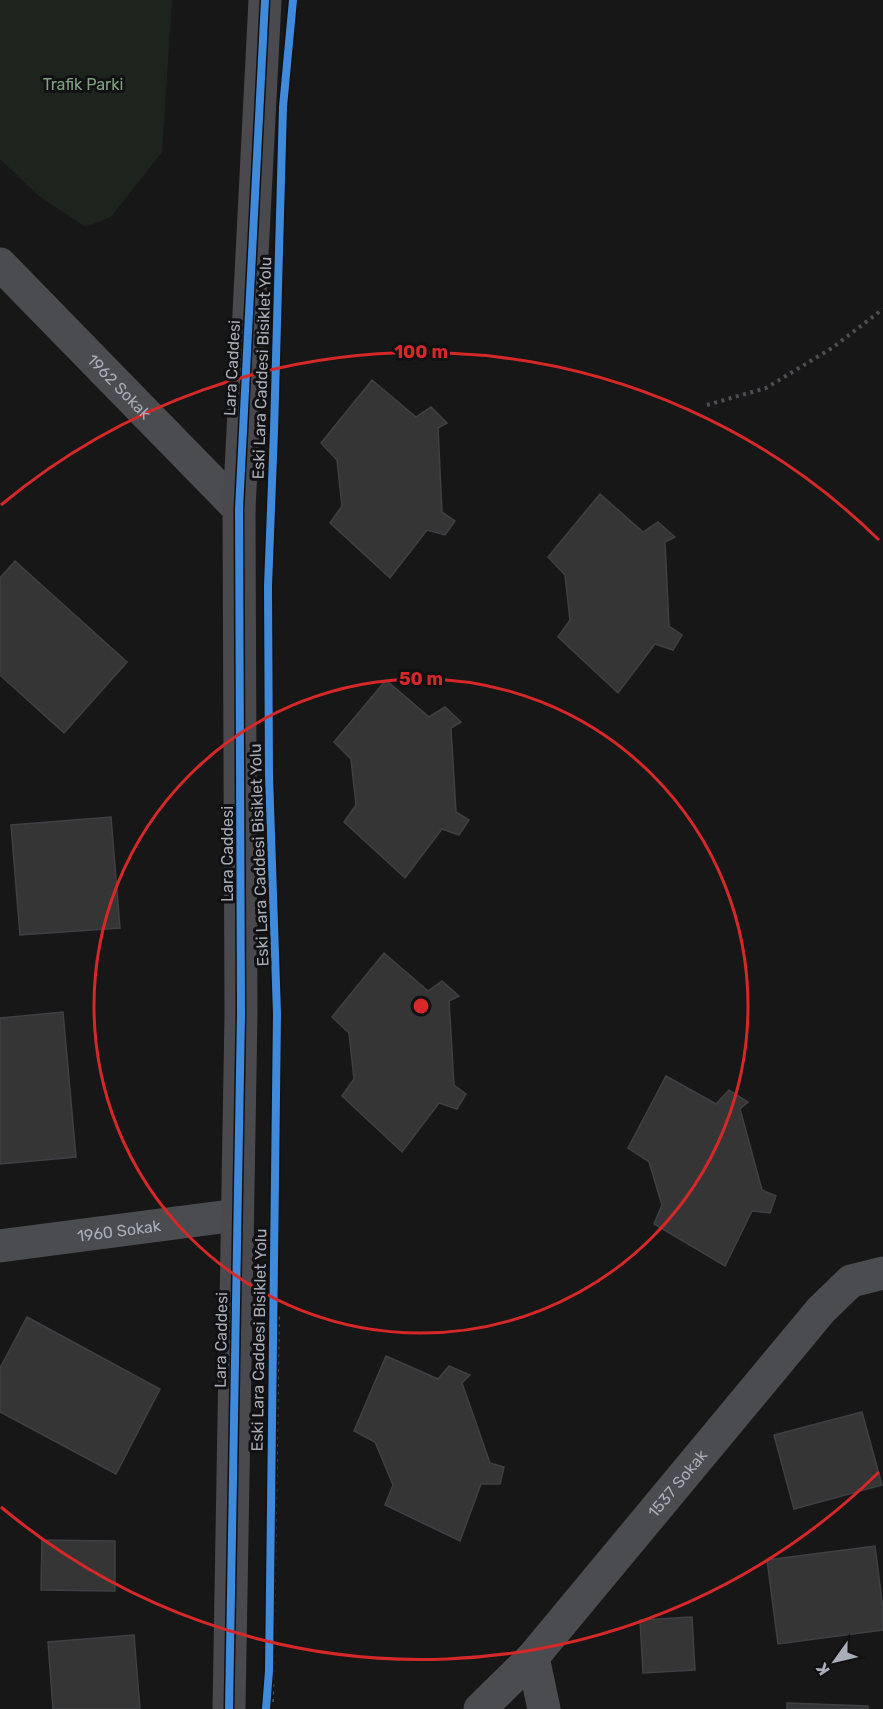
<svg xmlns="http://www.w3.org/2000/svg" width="883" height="1709" viewBox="0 0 883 1709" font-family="Rubik,sans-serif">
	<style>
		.green { fill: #1d241e }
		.building { fill: #353536; stroke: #3f4043; stroke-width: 1.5 }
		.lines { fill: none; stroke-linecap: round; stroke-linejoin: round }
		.path { stroke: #4d4e52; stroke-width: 4; stroke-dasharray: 3 4.5; stroke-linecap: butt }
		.street { stroke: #4b4c50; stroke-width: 33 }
		.secondary { stroke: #4a4a4e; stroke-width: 33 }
		.cycleway-casing { stroke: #111113; stroke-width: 11 }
		.cycleway { stroke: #408adc; stroke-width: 8 }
		.ring { fill: none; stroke: #d62828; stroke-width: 3 }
		.labels { text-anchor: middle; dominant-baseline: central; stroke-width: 6; stroke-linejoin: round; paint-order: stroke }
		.park-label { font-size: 16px; fill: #7fa381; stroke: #111113 }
		.street-label { font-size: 16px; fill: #a8adb8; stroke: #111113 }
		.centre { fill: #d62828; stroke: #111113; stroke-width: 3 }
		.ring-label { font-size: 18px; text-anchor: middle; font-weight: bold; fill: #d62828; stroke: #111113; stroke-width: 6; stroke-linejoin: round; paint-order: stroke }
	</style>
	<rect width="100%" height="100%" fill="#171717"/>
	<path class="green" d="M0 0H172L162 152 111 217 86 227 39 196 0 159Z"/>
	<path class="building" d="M372 380 416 417 431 407 447 423 438 428 442 512 455 521 445 535 427 530 390 578 330 523 342 506 337 460 321 443Z
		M600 494 643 532 658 522 675 537 665 542 669 626 682 635 673 650 655 644 618 693 558 637 570 620 565 575 548 557Z
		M15 561 127 662 64 733 0 675V578Z
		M386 680 429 717 445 707 461 722 451 728 456 812 469 820 459 835 442 829 405 878 344 822 356 805 351 759 334 742Z
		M111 817 120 928 20 935 11 825Z
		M384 953 428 991 442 981 459 996 449 1001 454 1085 466 1094 457 1109 439 1103 402 1152 342 1096 354 1079 349 1033 332 1017Z
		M63 1012 76 1157 0 1164V1018Z
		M666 1076 716 1104 729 1090 748 1102 740 1109 762 1190 776 1196 770 1213 752 1211 725 1266 654 1224 662 1205 649 1162 628 1148Z
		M27 1317 160 1389 116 1474 0 1412V1368Z
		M386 1356 438 1379 449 1366 470 1375 462 1383 490 1463 504 1467 500 1484H481L460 1541 385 1505 393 1485 375 1442 354 1431Z
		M862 1412 882 1485 794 1509 774 1435Z
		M42 1540 115 1541V1591L41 1590Z
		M875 1546 883 1609V1630L778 1644 767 1560Z
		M692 1617 695 1670 643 1673 640 1620Z
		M134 1635 140 1709H53L48 1642Z
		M787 1703 868 1706V1709H787Z"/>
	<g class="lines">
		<path class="path" d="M707 405 766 388 832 348 883 309
			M272 1702 278 1314"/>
		<g class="street">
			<path id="s1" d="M0 264 239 509"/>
			<path id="s2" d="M0 1246 237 1215"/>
			<path d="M533 1657 544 1709"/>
			<path id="s3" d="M480 1709 533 1657 821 1310 851 1281 883 1273"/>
		</g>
		<path class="secondary" d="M229 1709 241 1014 239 509 265 0"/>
		<defs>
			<path id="cycleway" d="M229 1709 241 1014 239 509 265 0
				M266 1709 269 1671 277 1014 269 775 268 586 274 431 283 107 293 0"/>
		</defs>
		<use href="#cycleway" class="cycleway-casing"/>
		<use href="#cycleway" class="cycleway"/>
	</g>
	<g class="ring">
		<circle cx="421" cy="1006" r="327"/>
		<path d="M879 1472A654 654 0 0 1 1 1507M1 505A654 654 0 0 1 879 540"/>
	</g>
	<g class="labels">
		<g class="park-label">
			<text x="83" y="84">Trafik Parki</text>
		</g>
		<g class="street-label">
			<text transform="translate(232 368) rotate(-87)">Lara Caddesi</text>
			<text transform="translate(262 368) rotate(-88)">Eski Lara Caddesi Bisiklet Yolu</text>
			<text stroke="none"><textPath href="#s1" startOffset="171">1962 Sokak</textPath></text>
			<text transform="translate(227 854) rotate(-90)">Lara Caddesi</text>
			<text transform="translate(259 855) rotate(-92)">Eski Lara Caddesi Bisiklet Yolu</text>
			<text stroke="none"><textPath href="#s2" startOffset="120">1960 Sokak</textPath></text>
			<text transform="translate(221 1340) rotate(-89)">Lara Caddesi</text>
			<text transform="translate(259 1340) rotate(-89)">Eski Lara Caddesi Bisiklet Yolu</text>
			<text stroke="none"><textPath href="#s3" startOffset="300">1537 Sokak</textPath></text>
		</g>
	</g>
	<circle cx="421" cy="1006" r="9" class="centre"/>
	<g class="ring-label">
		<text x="421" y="358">100 m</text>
		<text x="421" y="685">50 m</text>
	</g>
	<g transform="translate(835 1661) rotate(236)" stroke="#111113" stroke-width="4.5" paint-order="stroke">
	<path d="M0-4.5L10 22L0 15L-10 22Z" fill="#a8adb8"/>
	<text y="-9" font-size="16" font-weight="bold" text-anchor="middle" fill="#a8adb8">K</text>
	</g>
</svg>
